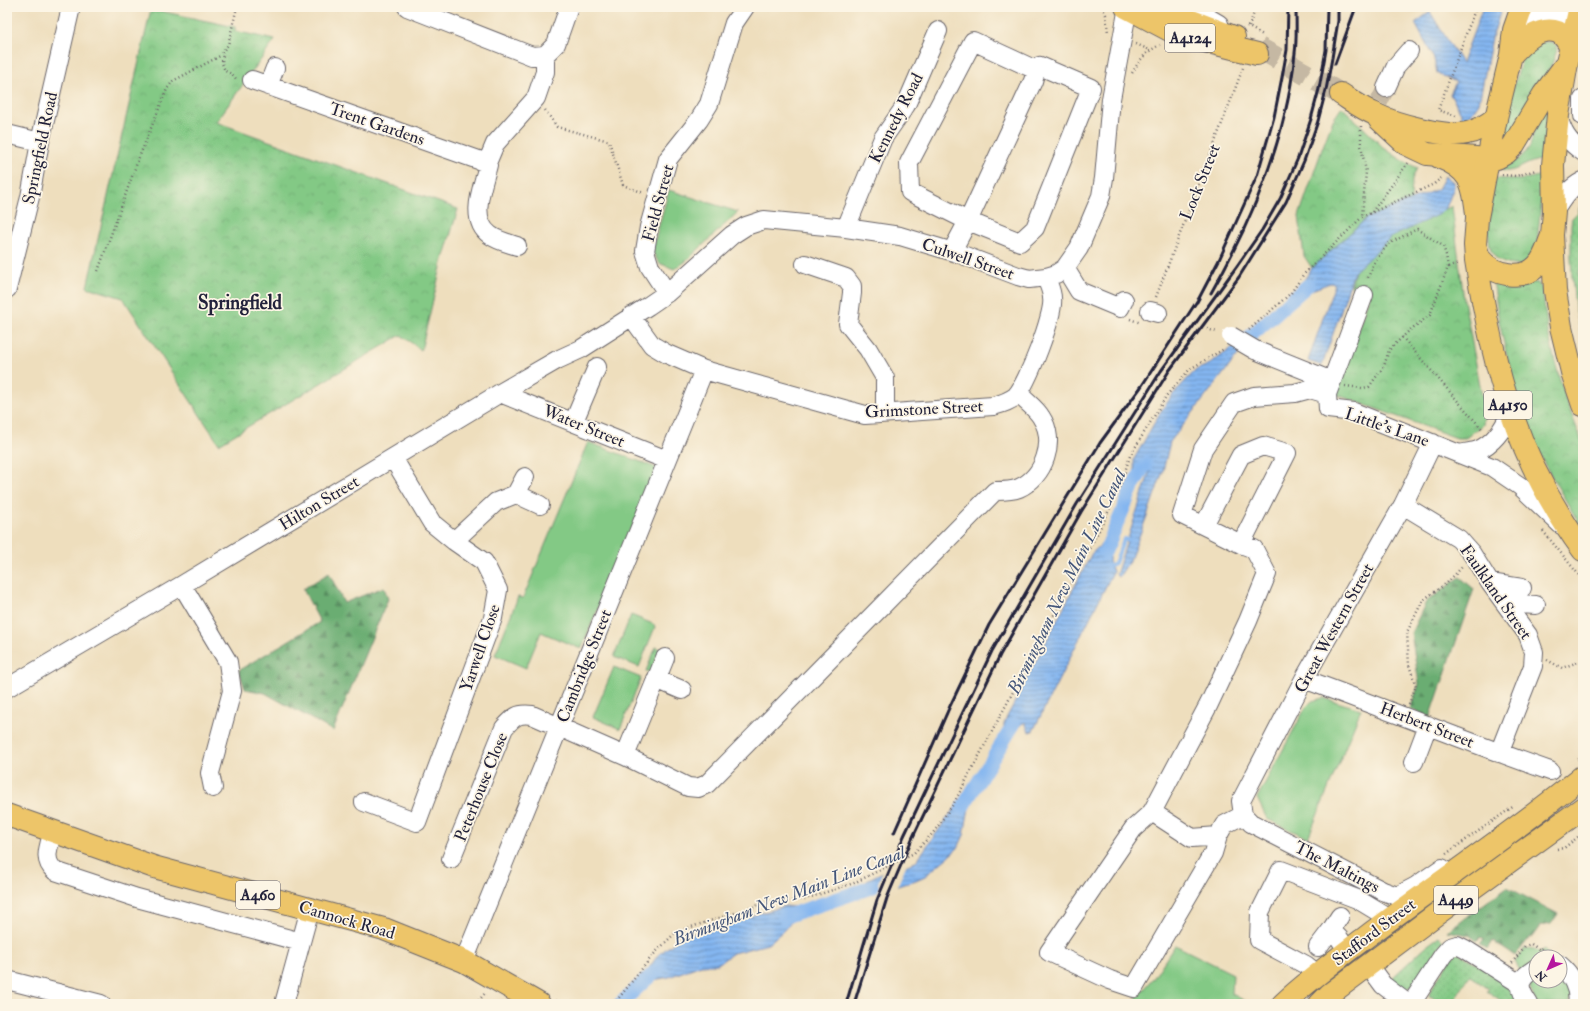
<svg xmlns="http://www.w3.org/2000/svg" width="1590" height="1011" viewBox="0 0 1590 1011" font-family="'IM FELL Double Pica',serif">
	<style>
		.grass { fill: #83c985; stroke: #527660 }
		.forest { fill: url(#forest-firs); stroke: #466856 }
		.park { fill: url(#park-crowns); stroke: #527660 }
		.garden { fill: url(#garden-dots); stroke: #527660 }
		.water { fill: url(#water-rules); stroke: #536c96 }
		.pier { fill: #eedebd }
		.lines { fill: none; stroke-linecap: round; stroke-linejoin: round }
		.stream { stroke: #84b6f0; stroke-width: 4 }
		.canal { stroke: #84b6f0; stroke-width: 14 }
		.minor-tunnel { stroke: #c5b8a3; stroke-width: 18; stroke-dasharray: 18 9; stroke-linecap: butt }
		.major-tunnel { stroke: #c5b8a3; stroke-width: 22; stroke-dasharray: 22 11; stroke-linecap: butt }
		.minor-casing { stroke: #696468; stroke-width: 20 }
		.major-casing { stroke: #696468; stroke-width: 24 }
		.highway-casing { stroke: #696468; stroke-width: 24 }
		.path { stroke: #696468; stroke-width: 2.5; stroke-dasharray: 1 3; stroke-linecap: butt }
		.minor { stroke: #fff; stroke-width: 18 }
		.major { stroke: #edc569; stroke-width: 22 }
		.highway { stroke: #edc569; stroke-width: 22 }
		.rail { stroke: #22223b; stroke-width: 3 }
		.minor-bridge-casing { stroke: #696468; stroke-width: 20; stroke-linecap: butt }
		.minor-bridge { stroke: #fff; stroke-width: 18 }
		.labels { text-anchor: middle; dominant-baseline: central; stroke-width: 3.5; stroke-linejoin: round; paint-order: stroke }
		.shield { fill: #fcf5e5; stroke: #63616e; stroke-width: 1 }
		.shield-label { font-size: 16px; font-weight: bold; fill: #22223b }
		.street-label { font-size: 17px; fill: #22223b; stroke: #fcf5e5 }
		.water-label { font-size: 18px; font-style: italic; fill: #44567a; stroke: #fcf5e5 }
		.quarter-label { font-size: 19px; font-weight: bold; fill: #22223b; stroke: #fcf5e5 }
	</style>
	<defs>
		<pattern id="forest-firs" width="22" height="20" patternUnits="userSpaceOnUse"><rect width="22" height="20" fill="#6aad72"/><path d="M5 1l3.5 6h-7zM16 11l3.5 6h-7z" fill="#578c5f"/></pattern>
		<pattern id="park-crowns" width="20" height="18" patternUnits="userSpaceOnUse"><rect width="20" height="18" fill="#83c985"/><path d="M2 6a3 3 0 1 1 6 0M12 15a3 3 0 1 1 6 0" fill="none" stroke="#71ac74"/></pattern>
		<pattern id="garden-dots" width="8" height="8" patternUnits="userSpaceOnUse"><rect width="8" height="8" fill="#83c985"/><path d="M2 2h.1M6 6h.1" fill="none" stroke="#71ac74" stroke-width="1.8" stroke-linecap="round"/></pattern>
		<pattern id="water-rules" width="6" height="5" patternUnits="userSpaceOnUse"><rect width="6" height="5" fill="#84b6f0"/><path d="M0 2.5h6" fill="none" stroke="#6c94c4"/></pattern>
	</defs>
	<rect width="100%" height="100%" fill="#fcf5e5"/>
	<filter id="ink" filterUnits="userSpaceOnUse"><feTurbulence type="fractalNoise" baseFrequency=".025" numOctaves="2"/><feDisplacementMap in="SourceGraphic" scale="8" xChannelSelector="R" yChannelSelector="G"/><feConvolveMatrix kernelMatrix="1 2 1 2 8 2 1 2 1" color-interpolation-filters="sRGB"/></filter>
	<filter id="wash" filterUnits="userSpaceOnUse"><feTurbulence type="fractalNoise" baseFrequency=".012" numOctaves="4" result="noise"/><feDisplacementMap in="SourceGraphic" scale="16" xChannelSelector="R" yChannelSelector="G"/><feGaussianBlur stdDeviation="0.9" result="paint"/><feColorMatrix in="noise" values="0 0 0 0 0 0 0 0 0 0 0 0 0 0 0 0 0 1.4 0 .05"/><feComposite in="paint" operator="in"/></filter>
	<g filter="url(#wash)">
		<rect width="100%" height="100%" fill="#eedebd"/>
		<path class="grass" d="M1549 105 1542 160C1528 160 1517 173 1503 171L1502 166 1516 161 1522 157 1530 146 1537 121Z
			M669 190 738 212 685 262 674 269 659 263 652 251Z
			M588 442 657 468 581 649 541 632 526 668 495 655 518 597 523 598Z
			M631 615 653 624 655 627 639 667 614 657Z
			M656 647 660 649 650 672 646 671Z
			M614 667 641 678 620 729 593 717Z
			M1323 698 1361 709 1308 838 1267 819 1257 798 1306 707 1312 701Z
			M1175 945 1233 974 1232 994 1251 1004H1131L1153 979Z
			M1525 948 1534 949 1539 952 1544 949 1549 954 1545 957H1536V962L1521 972 1515 962Z
			M1560 972 1572 991 1569 1004H1536L1528 982 1536 975V981H1560Z"/>
		<path class="forest" d="M329 573 344 603 384 587 388 599 333 731 265 693 245 689 239 670 320 622 303 589Z
			M1460 577 1474 589 1430 718 1410 709 1419 684 1411 633 1426 602Z
			M1507 887 1558 914 1551 924 1541 926 1533 937 1531 936 1515 956 1492 941 1487 949 1480 944 1484 939 1481 937 1477 941 1469 935 1447 931Z"/>
		<path class="park" d="M151 9 235 27V31L275 40 216 122 458 209 442 263 421 350 401 335 219 444 123 298 87 287Z
			M1539 42H1551L1556 45 1557 50 1552 64 1505 147 1498 136 1516 80 1523 55Z
			M1342 107 1384 148 1400 159 1417 168 1412 179 1411 200 1367 218 1312 268 1304 256 1299 216 1322 149 1333 120Z
			M1544 175 1536 253 1521 266C1511 265 1502 264 1495 257 1482 245 1493 195 1495 178L1519 180Z
			M1452 206 1464 300 1485 412 1483 424 1466 438H1457L1335 394 1370 295 1351 286 1355 271 1390 238Z
			M1493 280 1510 286 1530 282 1538 283 1542 288 1548 332 1556 366 1567 403 1583 444V530L1545 465 1524 417 1508 361 1499 321Z"/>
		<path class="garden" d="M1580 206H1583V270H1579L1583 300V343L1575 306 1572 278 1571 256V225L1572 218 1578 212Z
			M1439 937 1443 941 1412 987C1402 991 1396 988 1391 979L1425 947Z
			M1459 953 1507 982 1524 1004H1506L1487 991 1489 989 1470 976 1452 1004H1435L1433 997H1429L1430 991 1451 958 1455 955Z"/>
		<path class="water" d="M1483 7H1502L1492 38 1479 103 1472 113 1466 117 1461 118V113L1450 94 1456 82 1437 73 1434 59 1415 23 1430 12 1462 63Z
			M1445 176 1453 182 1454 187 1446 208 1437 215 1390 238 1354 272 1322 366 1308 361 1335 284 1330 283 1293 297 1312 268 1367 218 1438 189Z
			M1259 328 1170 442 1163 471 1147 516 1130 560 1119 577 1116 575 1150 471 1136 481 1134 466V459L1161 411 1174 393 1196 370 1210 364Z
			M1112 535 1109 560 1113 572 1033 731 1029 732 1025 722 1004 740V724L1007 717 1092 553Z
			M972 792 964 835 958 848 948 857 925 876 916 880 877 893H855C864 882 873 875 887 871 897 867 908 867 917 860L953 810Z
			M785 906 794 907 801 910 784 930 768 944 733 953 718 964 701 965 669 977 654 980 647 979V971L658 955 679 939 707 929Z"/>
		<path class="pier" d="M907 863 896 889 873 895 883 870Z"/>
		<g class="lines">
			<path class="stream" d="M1107 567 1115 563 1124 539 1131 541 1132 539"/>
			<path class="canal" d="M1246 340 1308 285
				M1105 552 1133 486 1146 464
				M962 808 1014 724
				M784 917 872 887
				M620 1004 661 966"/>
		</g>
	</g>
	<g filter="url(#ink)">
		<g class="lines">
			<path class="minor-tunnel" d="M1379 102 1386 88"/>
			<path class="major-tunnel" d="M1259 48 1341 94"/>
			<defs>
				<path id="minor" d="M407 7 532 56 545 55 556 44 569 7
					M1190 7 1219 24
					M1514 30C1519 27 1524 21 1530 19 1546 12 1566 20 1583 15
					M252 80 487 163
					M268 86 275 68
					M1386 88 1396 66 1409 51
					M1583 99V116
					M1558 115C1562 132 1568 142 1583 152
					M7 134 40 142
					M1554 212C1562 199 1569 188 1583 181
					M846 228 883 138 906 105 938 31
					M517 246C508 243 498 241 490 235 468 219 483 186 488 165L487 163 495 144 536 98 545 72V55
					M952 251 968 221 1033 81 1036 70 973 41 909 163 910 192 968 221 1020 242 1035 228 1091 88 1040 66 1036 70
					M805 264 846 278 852 286V293L848 324 868 349 885 378V413
					M1065 268 1079 291 1120 308 1124 300
					M7 289 30 197 40 142 71 7
					M667 293 650 267 645 251 649 227 668 159 699 120 709 104 734 23 745 7
					M1364 295 1327 394 1328 409 1354 412 1492 467 1520 486 1561 525
					M1150 311 1158 313
					M631 316 652 345 667 354 704 370 865 415 993 406C1001 404 1010 401 1016 396 1027 384 1055 314 1052 298 1052 291 1048 284 1046 277
					M1255 350 1332 381
					M500 393 667 460
					M574 421 597 367
					M1460 454C1466 452 1473 452 1478 450 1494 443 1504 428 1510 413
					M516 494 540 505
					M1403 505 1459 539 1472 554 1490 583 1528 635 1534 652 1533 666 1499 753
					M1204 525 1241 455 1263 446 1287 453 1241 544
					M454 541 496 502 516 494 525 477
					M1490 583 1522 588
					M182 585 228 662 232 691 210 773 213 788
					M1505 603 1536 605
					M656 679 682 690
					M1304 679C1386 709 1467 742 1550 771
					M7 688 182 585 500 393 557 360 581 349 648 306 667 293 732 235 746 226 764 220 846 228 900 236 960 254 1018 276 1029 279 1046 277 1056 274 1065 268 1079 248 1101 196 1104 178 1111 99 1128 7
					M625 756 688 787 698 788 707 784 995 491C1002 491 1012 491 1019 488 1044 477 1057 441 1041 417 1036 408 1025 401 1018 393
					M1414 762 1428 725
					M364 802 417 822 493 618 498 590 484 562 454 541 432 523 393 458
					M1152 812 1192 838 1218 836 1224 825 1243 815
					M1243 815 1241 801 1304 679 1403 505 1433 443
					M1243 815 1251 823 1383 891 1397 896 1416 886 1442 868
					M53 831C49 846 42 860 55 871L137 898 301 942
					M1218 836 1213 853 1134 988 1110 980 1049 952 1133 829 1152 812 1209 704 1248 621 1267 574 1254 549 1241 544 1182 515 1203 449 1234 403 1254 396 1295 393 1310 389 1327 394
					M451 859 504 728C514 717 517 713 532 715L625 756 665 658
					M1340 916 1331 930 1339 938 1348 951
					M1318 947 1331 930
					M464 961 704 370
					M1560 965C1571 974 1580 990 1577 1004
					M1369 966 1383 985 1408 1004
					M1317 974 1306 965 1259 940 1260 912 1281 870 1357 899 1390 919
					M7 980 101 1004
					M284 1004 310 909
					M1411 1004 1443 955 1450 947 1457 945 1465 949 1520 984
					M1529 1004C1517 986 1517 980 1536 968"/>
				<path id="major" d="M1126 7 1177 34 1257 54
					M1165 7 1189 20 1234 37
					M1341 94C1352 101 1363 109 1375 114 1394 124 1447 138 1467 133 1478 131 1487 125 1496 118
					M1379 119 1406 144 1427 154 1488 159
					M1439 157C1470 169 1474 183 1477 215"/>
				<path id="highway" d="M1522 7 1514 30 1511 55 1496 118 1477 218 1475 245 1476 260C1493 369 1517 460 1583 550
					M1580 7 1567 63 1558 115 1553 165 1554 212 1552 235 1555 291 1561 327 1572 372 1583 405
					M1511 55C1522 43 1539 25 1558 32 1564 35 1567 41 1570 46
					M1488 159 1497 158 1506 153 1513 146 1544 94 1564 67
					M1475 246C1477 250 1478 256 1481 260 1494 275 1522 281 1537 266 1545 258 1547 248 1551 238
					M7 815 154 867 384 929 464 961 539 1004
					M1283 1004C1309 980 1337 959 1366 937 1438 883 1513 833 1583 776
					M1320 1004 1330 994 1434 916 1583 808"/>
			</defs>
			<use href="#minor" class="minor-casing"/>
			<use href="#major" class="major-casing"/>
			<use href="#highway" class="highway-casing"/>
			<path class="path" d="M237 7 228 45 223 51 222 63 225 71 232 74 237 80
				M1102 7 1106 15 1108 33
				M1247 26 1263 35
				M1249 27 1256 7
				M1136 44 1150 50
				M1132 73C1140 60 1145 52 1160 45
				M545 110 557 127 609 141 623 185 644 193
				M1456 116 1438 110 1476 7
				M1361 126V145L1366 172 1362 216
				M1502 175 1516 176 1536 170
				M1372 212 1408 163
				M1448 267 1459 264
				M98 271 138 160 167 89 173 81 222 55
				M1156 297 1243 68
				M1130 319 1141 323
				M1207 329 1217 332
				M1249 330 1291 293 1303 275 1362 217 1434 184 1441 178
				M1402 337 1483 430
				M1345 386 1362 388 1369 387 1384 366 1389 350 1410 330 1430 315 1448 267 1446 255 1443 246 1417 229 1388 244 1374 263 1367 280
				M1543 531 1583 580
				M1547 660 1562 668 1578 662 1583 663
				M1409 704 1416 686 1409 665 1407 632 1423 600 1447 583 1463 566
				M1578 760 1583 755
				M1557 849 1564 848 1583 833
				M1446 854 1514 806
				M1512 963 1525 946 1531 944 1540 950 1543 946
				M555 1000 563 1004
				M476 1004 486 992
				M575 1004 585 1002 611 1004
				M614 1004 653 955 676 932 762 904 805 899 854 883 914 853 933 833 954 803 1105 519 1122 481 1130 456 1167 395 1190 369 1224 349"/>
			<use href="#minor" class="minor"/>
			<use href="#major" class="major"/>
			<use href="#highway" class="highway"/>
			<path class="rail" d="M1335 64 1356 7
				M1211 293C1253 219 1287 138 1295 53 1297 38 1296 22 1296 7
				M1197 302 1219 260 1257 176 1274 117 1282 77 1287 50 1288 7
				M894 833 950 706 989 625 1100 443 1141 387 1199 298
				M846 1004 877 900 904 836 992 651 1077 504 1161 371 1237 266 1262 230 1280 199 1298 158 1311 119 1319 89 1326 50 1327 7
				M854 1004 887 898 912 839 1000 655 1081 512 1169 371 1239 277 1286 202 1304 161 1318 121 1326 90 1332 58 1338 21V7"/>
			<defs>
				<path id="minor-bridge" d="M1231 336 1255 350"/>
			</defs>
			<use href="#minor-bridge" class="minor-bridge-casing"/>
			<use href="#minor-bridge" class="minor-bridge"/>
		</g>
	</g>
	<g class="labels">
		<g class="shield">
			<rect x="1165" y="24" width="50" height="28" rx="3"/>
			<rect x="1484" y="391" width="48" height="28" rx="3"/>
			<rect x="236" y="881" width="44" height="28" rx="3"/>
			<rect x="1434" y="886" width="44" height="28" rx="3"/>
		</g>
		<g class="shield-label">
			<text x="1190" y="38">A4124</text>
			<text x="1508" y="405">A4150</text>
			<text x="258" y="895">A460</text>
			<text x="1456" y="900">A449</text>
		</g>
		<g class="street-label">
			<text transform="translate(896 118) rotate(-63)">Kennedy Road</text>
			<text transform="translate(377 124) rotate(19)">Trent Gardens</text>
			<text transform="translate(40 148) rotate(-78)">Springfield Road</text>
			<text transform="translate(1200 182) rotate(-68)">Lock Street</text>
			<text transform="translate(658 203) rotate(-75)">Field Street</text>
			<text transform="translate(968 259) rotate(19)">Culwell Street</text>
			<text transform="translate(924 409) rotate(-3)">Grimstone Street</text>
			<text transform="translate(584 426) rotate(22)">Water Street</text>
			<text transform="translate(1387 427) rotate(19)">Little's Lane</text>
			<text transform="translate(319 503) rotate(-31)">Hilton Street</text>
			<text transform="translate(1496 592) rotate(55)">Faulkland Street</text>
			<text transform="translate(1334 628) rotate(-61)">Great Western Street</text>
			<text transform="translate(480 648) rotate(-71)">Yarwell Close</text>
			<text transform="translate(584 666) rotate(-68)">Cambridge Street</text>
			<text transform="translate(1427 725) rotate(21)">Herbert Street</text>
			<text transform="translate(481 787) rotate(-68)">Peterhouse Close</text>
			<text transform="translate(1337 867) rotate(27)">The Maltings</text>
			<text transform="translate(347 920) rotate(16)">Cannock Road</text>
			<text transform="translate(1374 932) rotate(-37)">Stafford Street</text>
		</g>
		<g class="water-label">
			<text transform="translate(1067 582) rotate(-64)">Birmingham New Main Line Canal</text>
			<text transform="translate(789 896) rotate(-21)">Birmingham New Main Line Canal</text>
		</g>
		<g class="quarter-label">
			<text x="240" y="303">Springfield</text>
		</g>
	</g>
	<rect width="1590" height="1011" fill="none" stroke="#fcf5e5" stroke-width="24"/>
	<g transform="translate(1548 969) rotate(225)"><circle r="19" fill="#fcf5e5" stroke="#a5a1a1"/>
	<path d="M0-3L7 15L0 10L-7 15Z" fill="#b5179e"/>
	<text y="-6" font-size="11" font-weight="bold" text-anchor="middle" fill="#22223b">N</text>
	</g>
</svg>
